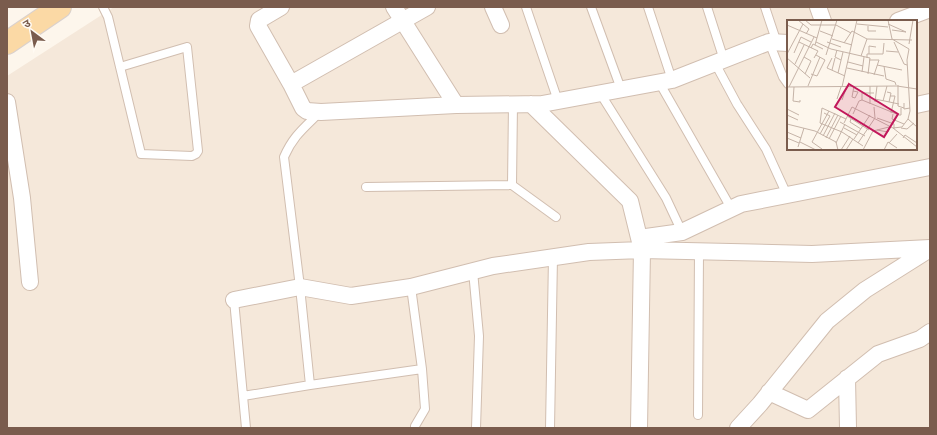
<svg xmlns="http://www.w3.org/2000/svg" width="937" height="435" viewBox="0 0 937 435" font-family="'Archivo Narrow','Noto Sans Devanagari',sans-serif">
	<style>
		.residential { fill: #f5e8da; fill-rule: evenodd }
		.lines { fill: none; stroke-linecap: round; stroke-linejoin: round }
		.lane-casing { stroke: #d1beb0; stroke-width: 10 }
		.street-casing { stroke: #d1beb0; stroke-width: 18 }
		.primary-casing { stroke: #dad1cd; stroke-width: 24 }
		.lane { stroke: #fff; stroke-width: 8 }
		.street { stroke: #fff; stroke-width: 16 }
		.primary { stroke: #fbd9a5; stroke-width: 22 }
		.inset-road { fill: none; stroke: #c5b3a7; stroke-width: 1 }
		.view { fill: #c2185b; fill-opacity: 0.15; stroke: #c2185b; stroke-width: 2 }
		.inset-edge { fill: none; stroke: #7a5c4d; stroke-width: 2 }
	</style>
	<rect width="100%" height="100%" fill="#fdf6ec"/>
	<path class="residential" d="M114 7H930V428H7V76ZM788 21H916V149H788Z"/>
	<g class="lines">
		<defs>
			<path id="lane" d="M103 7 108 17 141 154 192 156 196 154 198 151 187 47 120 67
				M526 7 558 101
				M591 7 621 89
				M648 7 672 80
				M707 7 724 60
				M765 7 777 43
				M769 42 783 77 788 84
				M715 63 737 104 766 149 787 195
				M659 82 731 208
				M600 93 666 198 682 232
				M513 104 512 185 556 217
				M366 187 512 185
				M473 271 479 336 476 428
				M411 287 422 369 425 409 415 426V428
				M234 300 246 428
				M310 385 300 287 284 157C293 136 304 128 320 112
				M243 396 310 385 422 369
				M698 415 699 251
				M550 428 553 257"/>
			<path id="street" d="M281 7 259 20 258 26 291 84 303 108 307 111 321 112 456 105 542 104 672 80 769 42 788 43
				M394 7 456 105
				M493 7 501 25
				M818 7 823 21
				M898 21 930 9
				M291 84 427 7
				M7 102 22 198 30 282
				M531 104 630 201 642 250 639 428
				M916 105 930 102
				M639 238 682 232 741 204 930 167
				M234 300 300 287 351 296 411 287 493 266 589 252 642 250 812 254 930 248
				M847 378 848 428
				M769 392 808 410 878 354 920 339 930 332
				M738 428 760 404 827 321 865 290 930 249"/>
			<path id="primary" d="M7 43 60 7"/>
		</defs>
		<use href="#lane" class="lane-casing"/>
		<use href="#street" class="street-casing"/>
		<use href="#primary" class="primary-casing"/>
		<use href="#lane" class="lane"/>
		<use href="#street" class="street"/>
		<use href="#primary" class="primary"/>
	</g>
	<g transform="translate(787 20)">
		<rect width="130" height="130" fill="#fdf6ec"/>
		<path class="inset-road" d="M11 0 22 9 19 14M18 0 24 5H49M70 4 101 7M101 4 119 12M0 5 30 18M49 5 64 13M81 6V11H89M105 10 119 12M33 11 46 16M45 19 65 25M12 22 31 31 27 38M29 22 44 29 83 38 81 54M40 22 54 27M107 22 117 44 120 45M57 23 65 11 80 19 125 20M122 24 126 0M28 25 35 0M24 28 26 24 36 29M50 30 48 37 54 40M99 31 111 32M7 33 14 17 24 22M0 34 16 4M82 34V26L89 27M39 35 50 0M74 36 80 19M17 37 24 41 18 54M0 38 23 58M45 38 40 48 58 56M80 38V34H96L97 23M82 40H92L87 55M61 42 76 46M8 44 17 25M90 45 115 50M97 46 99 59 108 62 109 65M60 48 97 56M45 50 48 38M75 52 77 37M51 53 56 32M24 54 30 56 38 40 29 35M111 65V86L117 88M21 66 33 37M0 67 110 66 130 69M2 67 27 17M7 67 6 81 13 82V80M55 67 70 0M66 71 71 72 68 78 65 77 67 66M100 72 104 73 102 82M87 73H75V80L112 95H114V88M103 76H108L104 93M50 79 54 67M88 79 112 84M55 80 60 66M96 81 100 66M88 82 90 66M117 83V89L123 88M83 84V66M0 89 12 95M66 94 72 81 75 80M106 94 105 99 117 104M0 95 11 100M60 96 82 110M90 98 107 104V109M59 99 35 88 33 103 55 112 76 126M64 99 63 102 74 109M121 99 130 107M53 102 78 116M57 103 65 87 106 108 115 107 121 99 123 91 120 40 122 29 105 19 101 0M0 104 28 111 49 122 51 130M57 108 70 115M106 108 130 127M114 108 120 109 127 103M90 110 101 112 103 107M0 112 14 118M33 114 43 96 37 93M36 116 48 93M0 118 12 123M39 118 51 95M116 118 118 115 130 123M42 119 54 96M67 119 83 95M13 122 29 130M49 123 58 104M71 123 88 98 87 87M102 123 110 114M11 127 17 108M35 129 25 122 42 91M54 130 63 116M59 130 66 119M76 130 86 111 102 107M97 130 101 122 110 128"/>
		<path class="view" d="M62 64 111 94 97 117 48 87Z"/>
		<rect width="130" height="130" class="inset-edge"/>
	</g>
	<rect width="937" height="435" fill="none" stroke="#7a5c4d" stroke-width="16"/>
	<g transform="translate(32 32) rotate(328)" stroke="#fffaf3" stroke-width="3" paint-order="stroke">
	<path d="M0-3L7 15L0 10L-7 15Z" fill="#7a5c4d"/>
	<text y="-6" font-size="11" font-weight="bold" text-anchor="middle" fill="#7a5c4d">उ</text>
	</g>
</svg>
